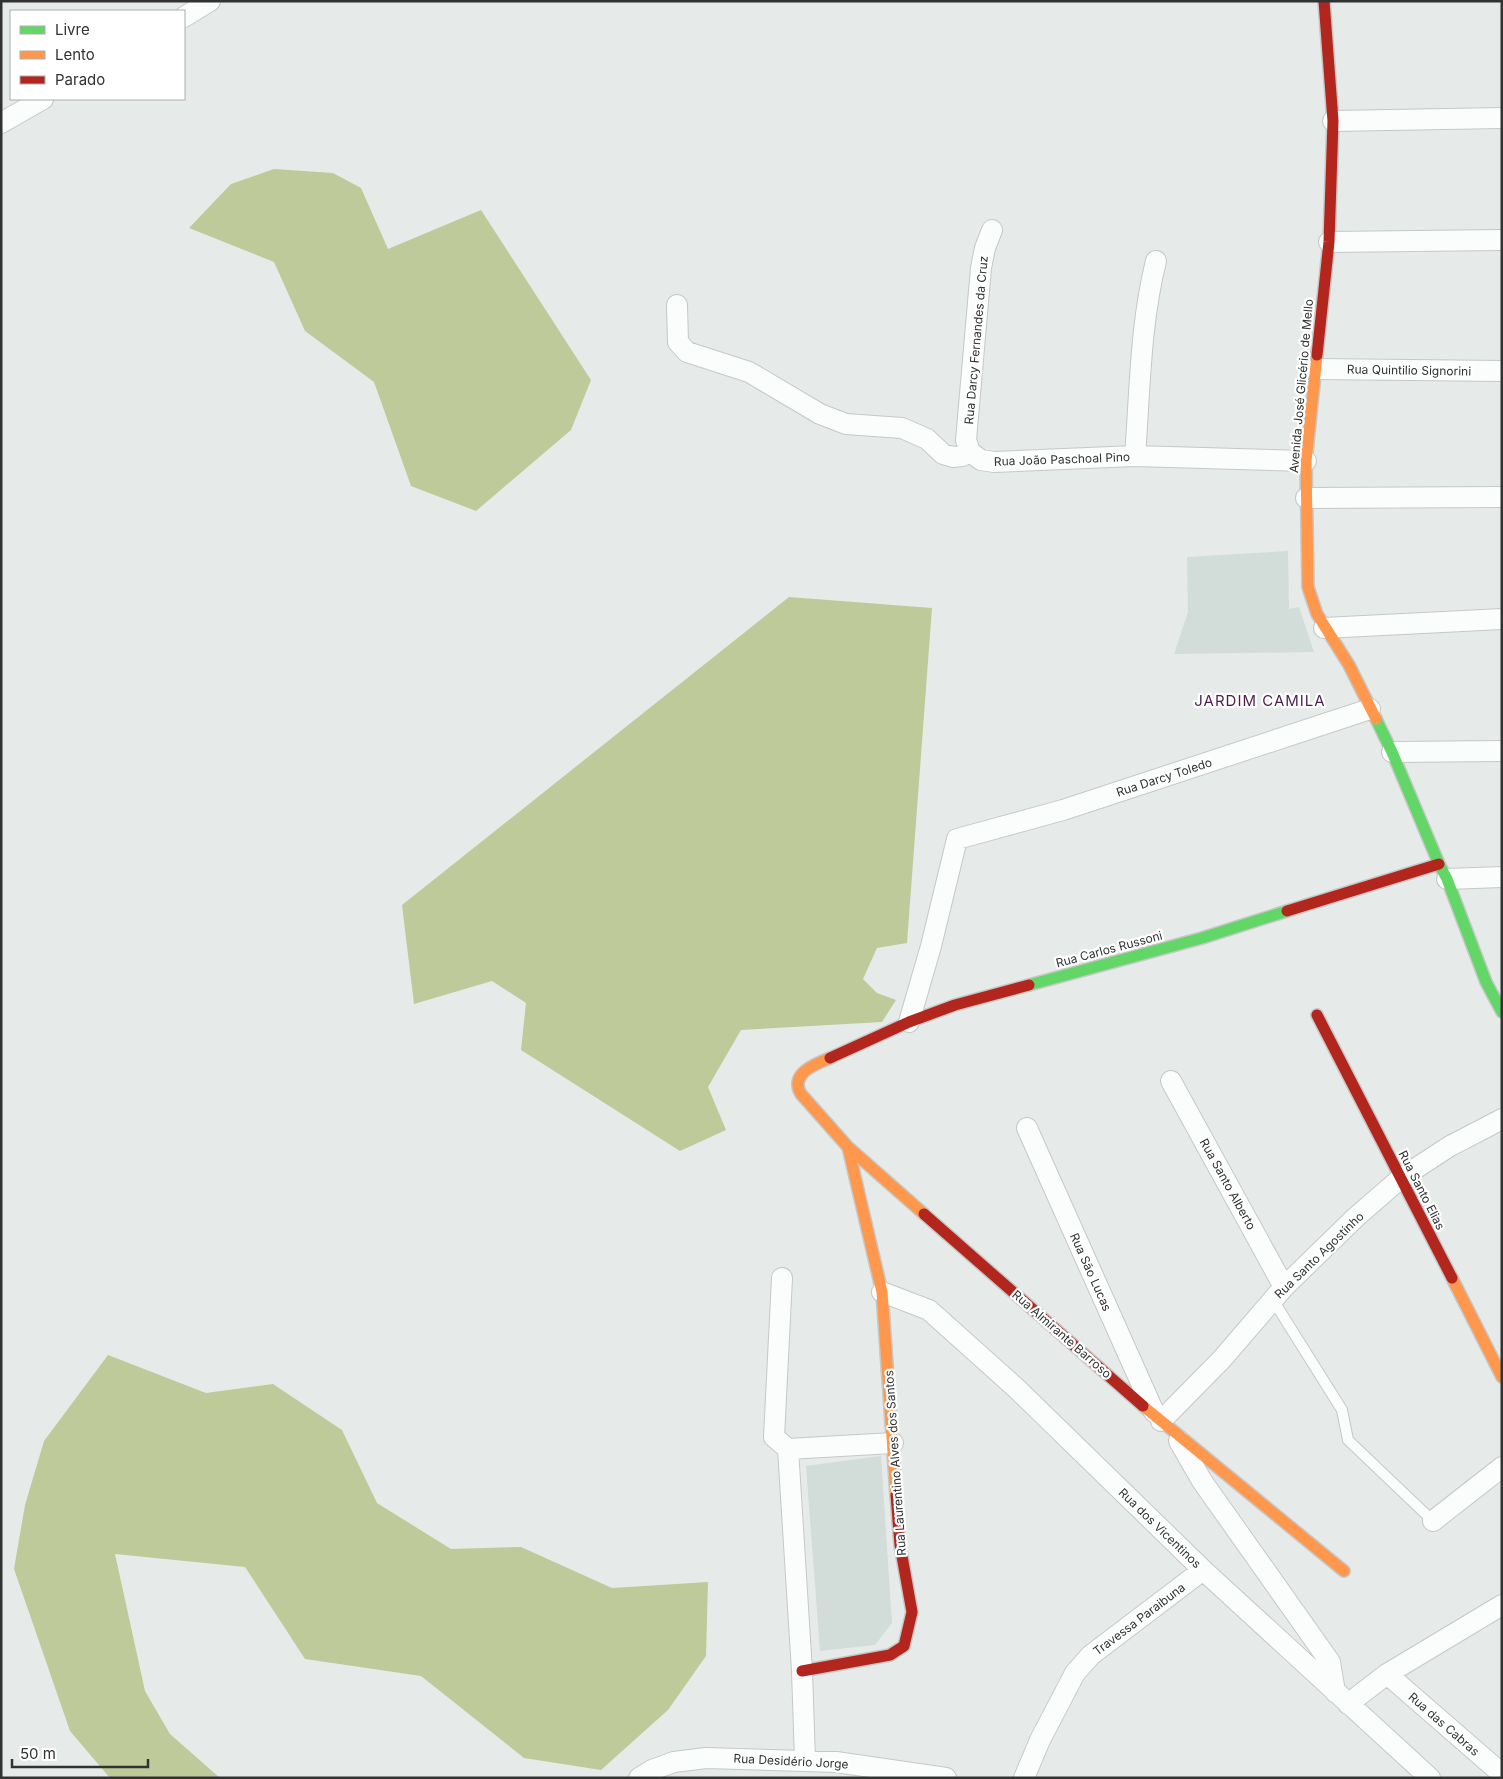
<svg xmlns="http://www.w3.org/2000/svg" width="1503" height="1779" viewBox="0 0 1503 1779" font-family="Inter,sans-serif">
	<style>
		.built { fill: #d2dcd9 }
		.forest { fill: #bfca9a }
		.lines { fill: none; stroke-linecap: round; stroke-linejoin: round }
		.lane-casing { stroke: #c5c8c7; stroke-width: 12 }
		.street-casing { stroke: #c5c8c7; stroke-width: 22 }
		.fast-casing { stroke: #c5c8c7; stroke-width: 14 }
		.slow-casing { stroke: #c5c8c7; stroke-width: 14 }
		.jam-casing { stroke: #c5c8c7; stroke-width: 14 }
		.lane { stroke: #fbfcfc; stroke-width: 10 }
		.street { stroke: #fbfcfc; stroke-width: 20 }
		.fast { stroke: #63d668; stroke-width: 11 }
		.slow { stroke: #ff974d; stroke-width: 11 }
		.jam { stroke: #b3261e; stroke-width: 11 }
		.labels { text-anchor: middle; dominant-baseline: central; stroke-width: 4.5; stroke-linejoin: round; paint-order: stroke }
		.street-label { font-size: 12px; fill: #303332; stroke: #fff }
		.quarter-label { font-size: 15px; letter-spacing: 1px; fill: #4d1f51; stroke: #fff }
	</style>
	<rect width="100%" height="100%" fill="#e6ebe9"/>
	<path class="built" d="M1288 551 1289 609 1299 607 1314 652 1174 654 1188 612 1187 557Z
		M881 1456 892 1623 875 1645 820 1651 806 1466Z"/>
	<path class="forest" d="M274 169 333 173 361 188 388 249 481 210 591 380 571 430 476 511 411 486 374 382 305 331 274 262 189 228 231 184Z
		M789 597 932 608 907 943 877 948 863 979 877 993 896 1000 882 1022 741 1030 708 1087 726 1130 680 1151 521 1050 526 1003 492 981 414 1004 402 905Z
		M108 1355 206 1393 273 1384 342 1430 377 1503 451 1549 521 1547 612 1588 708 1582 706 1656 668 1710 601 1770 524 1758 421 1676 305 1659 245 1567 115 1554 145 1691 170 1734 220 1778H110L70 1731 14 1569 25 1505 44 1441Z"/>
	<g class="lines">
		<defs>
			<path id="lane" d="M1273 1300 1342 1410 1348 1440 1433 1521"/>
			<path id="street" d="M184 17 210 1
				M1333 121 1502 118
				M1 123 43 99
				M1329 242 1502 240
				M677 305 678 342 687 352 749 372 820 414 846 424 902 428 927 439 943 454 953 457 962 456 970 452
				M1316 369 1502 371
				M970 452 981 460 994 462 1135 456 1306 461
				M970 452 966 440 981 268 985 248 992 230
				M1135 456C1140 391 1140 325 1156 261
				M1306 498 1502 497
				M1324 628 1502 619
				M1392 752 1502 751
				M1447 879 1502 877
				M909 1022 931 946 957 839 1063 810 1370 709
				M1171 1081 1284 1287
				M1027 1128 1154 1412
				M782 1278 774 1437 788 1449 802 1671 805 1760
				M882 1292 929 1310 1016 1388 1203 1570 1430 1778
				M1161 1421 1222 1359 1284 1287 1356 1217 1401 1178 1450 1146 1502 1119
				M1179 1441 1202 1481 1330 1662 1335 1692
				M788 1449 893 1443
				M1433 1521 1502 1467
				M1387 1674 1502 1774
				M1348 1704 1387 1674 1502 1605
				M639 1778 652 1770 674 1762 706 1758 836 1762 946 1778
				M1024 1778 1040 1740 1075 1673 1091 1655 1203 1570"/>
			<path id="fast" d="M1376 719 1392 752 1439 864 1447 879 1486 982 1502 1012
				M1029 985 1202 938 1287 911"/>
			<path id="slow" d="M1317 355 1306 461 1308 587 1317 614 1349 665 1376 719
				M830 1058C815 1064 789 1074 801 1094L848 1147 924 1214
				M848 1147 882 1292 896 1495
				M1452 1278 1502 1377
				M1143 1406 1344 1571"/>
			<path id="jam" d="M1317 355 1329 242 1333 121 1324 1
				M1287 911 1439 864
				M1317 1015 1452 1278
				M830 1058 909 1022 955 1005 1029 985
				M924 1214 1143 1406
				M802 1671 890 1655 904 1646 912 1612 900 1545 896 1495"/>
		</defs>
		<use href="#lane" class="lane-casing"/>
		<use href="#street" class="street-casing"/>
		<use href="#fast" class="fast-casing"/>
		<use href="#slow" class="slow-casing"/>
		<use href="#jam" class="jam-casing"/>
		<use href="#lane" class="lane"/>
		<use href="#street" class="street"/>
		<use href="#fast" class="fast"/>
		<use href="#slow" class="slow"/>
		<use href="#jam" class="jam"/>
	</g>
	<g class="labels">
		<g class="street-label">
			<text transform="translate(976 340) rotate(-85)">Rua Darcy Fernandes da Cruz</text>
			<text transform="translate(1409 370) rotate(1)">Rua Quintilio Signorini</text>
			<text transform="translate(1301 386) rotate(-85)">Avenida José Glicério de Mello</text>
			<text transform="translate(1062 459) rotate(-2)">Rua João Paschoal Pino</text>
			<text transform="translate(1164 777) rotate(-18)">Rua Darcy Toledo</text>
			<text transform="translate(1109 949) rotate(-15)">Rua Carlos Russoni</text>
			<text transform="translate(1228 1184) rotate(61)">Rua Santo Alberto</text>
			<text transform="translate(1422 1190) rotate(63)">Rua Santo Elias</text>
			<text transform="translate(1319 1255) rotate(-44)">Rua Santo Agostinho</text>
			<text transform="translate(1091 1272) rotate(66)">Rua São Lucas</text>
			<text transform="translate(1062 1334) rotate(41)">Rua Almirante Barroso</text>
			<text transform="translate(895 1463) rotate(-94)">Rua Laurentino Alves dos Santos</text>
			<text transform="translate(1160 1528) rotate(44)">Rua dos Vicentinos</text>
			<text transform="translate(1139 1619) rotate(-37)">Travessa Paraibuna</text>
			<text transform="translate(1444 1724) rotate(41)">Rua das Cabras</text>
			<text transform="translate(791 1761) rotate(3)">Rua Desidério Jorge</text>
		</g>
		<g class="quarter-label">
			<text x="1260" y="700">JARDIM CAMILA</text>
		</g>
	</g>
	<rect width="1503" height="1779" fill="none" stroke="#303332" stroke-width="5"/>
	<rect x="10" y="10" width="175" height="90" fill="#ffffff" stroke="#acadad"/>
	<rect x="20" y="26" width="25" height="8" fill="#63d668" stroke="#acadad"/>
	<text x="55" y="35" font-size="15" fill="#303332">Livre</text>
	<rect x="20" y="51" width="25" height="8" fill="#ff974d" stroke="#acadad"/>
	<text x="55" y="60" font-size="15" fill="#303332">Lento</text>
	<rect x="20" y="76" width="25" height="8" fill="#b3261e" stroke="#acadad"/>
	<text x="55" y="85" font-size="15" fill="#303332">Parado</text>
	<path d="M12 1759v8h136v-8" fill="none" stroke="#303332" stroke-width="2.5"/>
	<text x="20" y="1759" font-size="15" fill="#303332" stroke="#ffffff" stroke-width="4" paint-order="stroke">50 m</text>
</svg>
